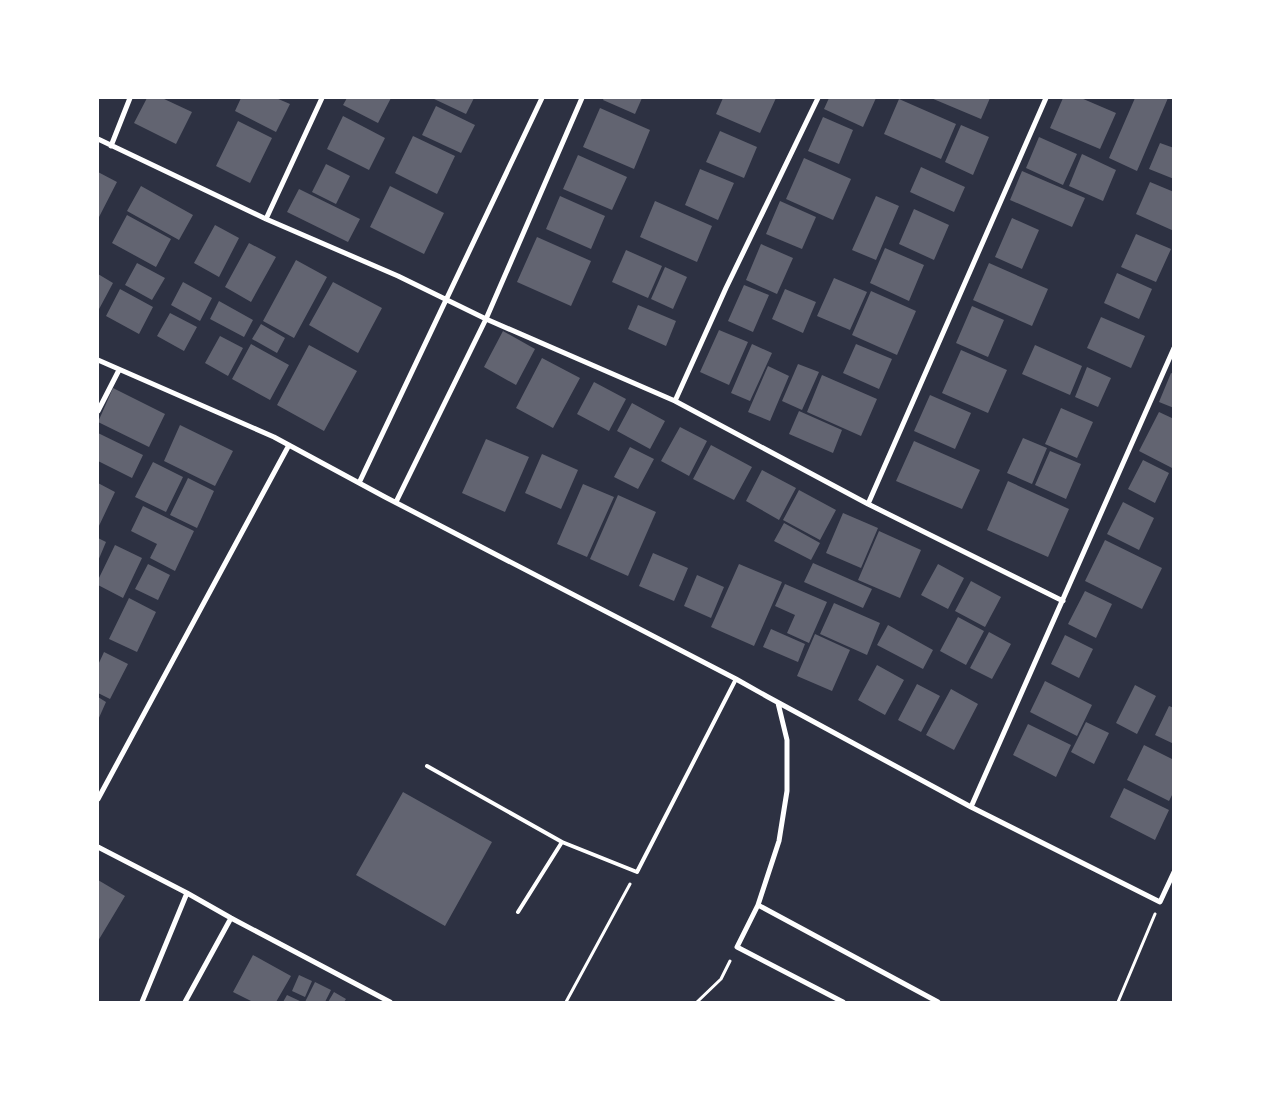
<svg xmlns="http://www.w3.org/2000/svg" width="1271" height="1100" viewBox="0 0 1271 1100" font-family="Merriweather,serif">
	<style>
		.building { fill: #626471 }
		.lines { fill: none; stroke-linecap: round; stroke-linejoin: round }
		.path { stroke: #fff; stroke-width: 3 }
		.service { stroke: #fff; stroke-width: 4 }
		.minor { stroke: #fff; stroke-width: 5 }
	</style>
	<rect width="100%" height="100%" fill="#2d3142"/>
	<path class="building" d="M147 98H162L192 112 176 144 134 123Z
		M241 98H276L290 104 276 132 235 111Z
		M347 98H391L378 123 343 105Z
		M432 98H474L466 114Z
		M604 98H642L635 114 603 100Z
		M723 98H776L760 133 716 114Z
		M829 98H876L863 127 824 109Z
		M931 98H990L981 119Z
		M1063 98H1081L1116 113 1100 149 1050 128Z
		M1135 98H1168L1137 171 1109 158Z
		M899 99 956 124 941 159 884 134Z
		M436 106 475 125 461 153 422 135Z
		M600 108 650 130 634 169 583 147Z
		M343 116 385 138 369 170 327 149Z
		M823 117 853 130 839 164 808 151Z
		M238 121 272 138 250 183 216 166Z
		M961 125 989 137 973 175 945 162Z
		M720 131 757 147 744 178 706 162Z
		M413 136 455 156 437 194 395 173Z
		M1039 137 1077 154 1063 185 1026 168Z
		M1160 143 1174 148V179L1149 169Z
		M1082 154 1116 170 1103 201 1069 186Z
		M578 155 627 177 612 210 563 189Z
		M804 158 851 179 833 220 786 199Z
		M326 164 350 176 336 204 312 192Z
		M921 167 965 187 954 212 910 192Z
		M700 169 734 183 718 220 685 205Z
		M1022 171 1085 198 1072 227 1010 200Z
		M98 172 117 182 98 219Z
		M1150 182 1174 192V231L1136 214Z
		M141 186 193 215 179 240 127 211Z
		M390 186 444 213 424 254 370 227Z
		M299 189 360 219 348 242 287 212Z
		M560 196 605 216 591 249 546 229Z
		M876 196 899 206 876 260 852 250Z
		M655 201 712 226 697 262 640 237Z
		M780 201 816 217 802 249 766 234Z
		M914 209 949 225 934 260 899 244Z
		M127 215 171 239 156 267 112 243Z
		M1012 218 1039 230 1022 269 995 257Z
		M215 225 239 238 219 277 194 263Z
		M1136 234 1171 249 1156 282 1121 267Z
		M537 237 591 261 571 306 517 282Z
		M249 243 276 257 251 302 225 287Z
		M761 244 793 258 777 294 746 280Z
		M885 248 924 265 909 301 870 283Z
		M626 250 662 266 648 298 612 282Z
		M296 260 327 277 294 338 263 321Z
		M137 263 165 278 152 300 125 285Z
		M989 263 1048 289 1032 326 973 300Z
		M665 267 687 277 673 309 651 299Z
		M1117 273 1152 289 1139 319 1104 303Z
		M98 274 113 283 98 311Z
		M834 278 867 292 850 330 817 316Z
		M183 282 212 298 200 321 171 305Z
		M333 282 382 308 358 353 309 325Z
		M744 285 769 295 753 332 728 321Z
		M120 289 153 307 139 334 106 316Z
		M785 289 816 302 803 333 772 319Z
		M871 291 916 311 897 355 852 335Z
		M219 301 253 320 244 337 210 319Z
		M638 305 676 321 666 346 628 329Z
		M972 306 1004 320 988 357 956 343Z
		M170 313 197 327 184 351 157 336Z
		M1101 317 1145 336 1131 368 1087 348Z
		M261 324 285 338 277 353 252 339Z
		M719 330 748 342 729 385 700 372Z
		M503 331 535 349 516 385 484 367Z
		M220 336 243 348 228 376 205 363Z
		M251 344 289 365 270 400 232 379Z
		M752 344 772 353 750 401 731 393Z
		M856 344 892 359 879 389 843 373Z
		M309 345 357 371 324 431 277 405Z
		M1035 345 1082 366 1070 395 1022 374Z
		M961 350 1007 370 988 413 942 393Z
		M542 358 580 378 553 428 516 408Z
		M798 364 819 372 802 410 782 401Z
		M768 366 789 376 770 421 748 412Z
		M1087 367 1111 378 1098 407 1075 397Z
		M1171 373 1174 374V408L1159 402Z
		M822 375 877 399 861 436 807 412Z
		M594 382 626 399 609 431 577 414Z
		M113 388 165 414 149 447 98 422Z
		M930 395 971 413 955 449 914 431Z
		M632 403 665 421 650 449 617 431Z
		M1061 408 1093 422 1077 458 1045 444Z
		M799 411 842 430 833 453 789 434Z
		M1159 412 1174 419V469L1139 451Z
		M180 425 233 451 215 486 164 461Z
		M680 427 707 441 689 476 661 461Z
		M98 433 143 455 132 478 98 461Z
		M1023 438 1047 448 1032 484 1007 473Z
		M486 439 529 457 505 512 462 493Z
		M914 441 980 470 962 509 896 481Z
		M711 445 752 467 734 500 693 479Z
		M630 447 654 459 638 489 614 477Z
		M1050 451 1081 464 1066 499 1035 485Z
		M542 454 578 470 561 509 525 493Z
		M1143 460 1169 473 1155 503 1128 489Z
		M153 462 183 477 166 512 135 497Z
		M762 470 796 488 779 520 746 501Z
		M188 478 214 491 197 528 170 515Z
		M1008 481 1069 509 1048 557 987 530Z
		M98 483 115 492 98 528Z
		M583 484 614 497 587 557 557 544Z
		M799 490 836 510 820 540 783 520Z
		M618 495 656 512 628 576 590 559Z
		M1123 502 1154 518 1139 550 1107 534Z
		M143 506 194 531 175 571 150 558 157 544 131 531Z
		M843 513 878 528 861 568 826 553Z
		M784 523 820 543 811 560 774 541Z
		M879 531 921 550 900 598 858 580Z
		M98 538 106 542 98 561Z
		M1105 540 1162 568 1142 609 1085 581Z
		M115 545 142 558 123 598 98 585V580Z
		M653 553 688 568 674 601 639 586Z
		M813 563 872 589 863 608 804 582Z
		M148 564 170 575 158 600 135 589Z
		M739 564 782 582 754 646 711 627Z
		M938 564 964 578 948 609 921 595Z
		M697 575 724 587 711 618 684 606Z
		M971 581 1001 597 985 627 955 611Z
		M785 584 827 602 809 643 787 633 795 615 775 606Z
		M1085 591 1112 604 1096 638 1068 624Z
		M129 598 156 612 137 652 109 639Z
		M834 603 880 623 867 655 820 634Z
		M958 617 984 631 966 665 940 651Z
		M888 625 933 650 923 669 877 645Z
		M771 629 805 644 798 662 763 647Z
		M989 632 1011 644 992 679 970 668Z
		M815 634 850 650 832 691 797 676Z
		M1065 635 1093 649 1079 678 1051 664Z
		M104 652 128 664 110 699 98 693V665Z
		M877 665 904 680 885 715 858 700Z
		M1045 681 1092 705 1077 736 1030 712Z
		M917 684 940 696 921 732 898 720Z
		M1135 685 1156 696 1137 734 1116 723Z
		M951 689 978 704 954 750 926 735Z
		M98 697 106 702 98 720Z
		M1169 706 1174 708V744L1155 735Z
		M1086 722 1109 733 1094 764 1071 752Z
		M1028 724 1071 745 1056 777 1013 755Z
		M1144 745 1174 760V791L1169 801 1127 780Z
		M1124 788 1169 810 1155 840 1110 817Z
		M403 792 492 842 445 926 356 875Z
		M98 880 125 896 98 941Z
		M253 955 291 976 276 1002H253L233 992Z
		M299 975 312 981 305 997 292 991Z
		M315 982 331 990 325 1002H305Z
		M334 992 346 999 344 1002H328Z
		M287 995 302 1002H283Z"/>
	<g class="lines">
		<path class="path" d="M566 1002 630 884
			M697 1002 721 979 730 961
			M1118 1002 1155 914"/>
		<path class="service" d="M427 766 562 842 637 872 736 679
			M518 912 562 842"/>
		<path class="minor" d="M98 139 266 219 398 276 486 319 675 401 868 504 1063 601
			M111 146 130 98
			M266 219 322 98
			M98 360 274 437 385 497 736 679 768 697 971 807 1160 902 1174 872
			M675 401 726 288 818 98
			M98 411 119 370
			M359 483 542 98
			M396 502 486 319 582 98
			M868 504 1046 98
			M778 703 787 740V791L779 841 758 905 737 947 843 1002
			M98 799 289 445
			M971 807 1174 348
			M98 847 187 893 231 918 390 1002
			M758 905 938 1002
			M142 1002 187 893
			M185 1002 231 918"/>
	</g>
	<rect width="1271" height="1100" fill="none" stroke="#ffffff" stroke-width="198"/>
</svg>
